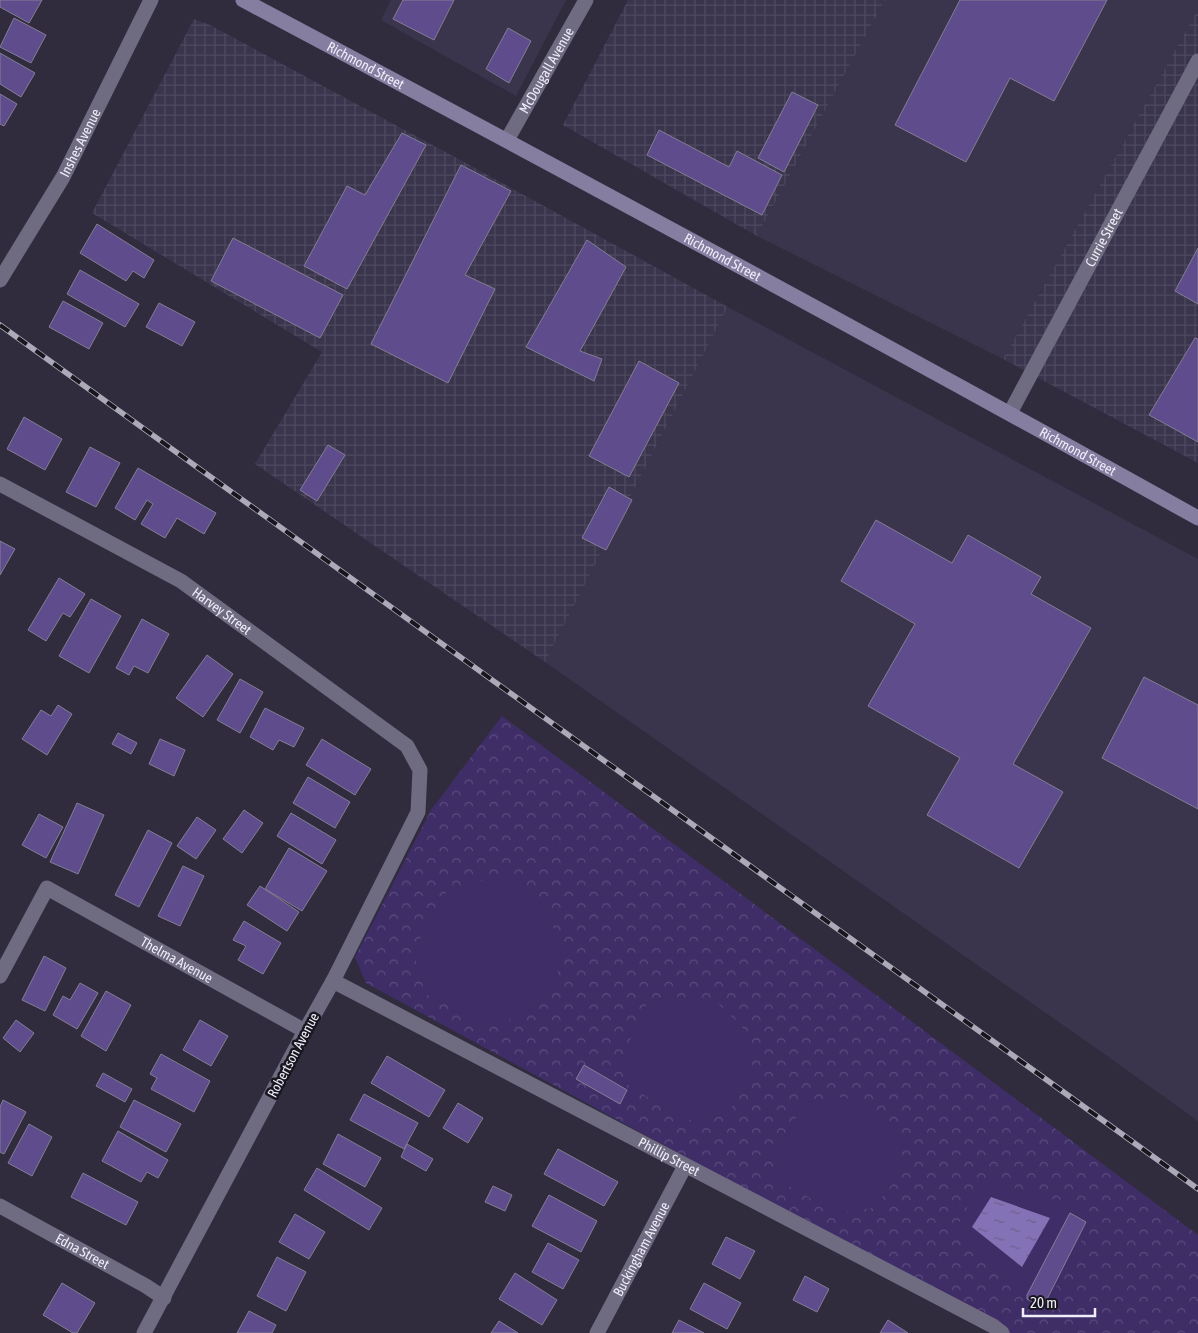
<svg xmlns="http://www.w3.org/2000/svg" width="1198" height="1333" viewBox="0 0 1198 1333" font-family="'Asap Condensed',sans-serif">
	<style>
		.built { fill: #3a354d }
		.industrial { fill: url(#industrial-grid) }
		.forest { fill: url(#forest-crowns) }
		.garden { fill: #3f2d67 }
		.water { fill: url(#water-ripples) }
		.building { fill: #5e4c8c; stroke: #837e94 }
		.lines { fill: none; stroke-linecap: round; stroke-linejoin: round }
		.street { stroke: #6f6b80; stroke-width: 15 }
		.secondary { stroke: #867ea1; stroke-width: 15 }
		.rail-casing { stroke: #acaab8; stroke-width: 5.5 }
		.rail { stroke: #18161e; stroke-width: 4; stroke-dasharray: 11; stroke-linecap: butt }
		.labels { text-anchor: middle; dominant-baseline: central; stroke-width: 5; stroke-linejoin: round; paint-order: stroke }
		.street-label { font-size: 14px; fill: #efedf9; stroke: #18161e }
	</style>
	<defs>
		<pattern id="industrial-grid" width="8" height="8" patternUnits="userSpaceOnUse" patternTransform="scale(1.25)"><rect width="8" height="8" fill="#3a354d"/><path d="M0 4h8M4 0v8" fill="none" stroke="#4d495f"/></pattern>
		<pattern id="forest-crowns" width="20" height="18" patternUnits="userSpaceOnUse" patternTransform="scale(1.25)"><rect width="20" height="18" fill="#3f2d67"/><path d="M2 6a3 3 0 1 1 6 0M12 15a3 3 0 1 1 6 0" fill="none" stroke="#5b4c7e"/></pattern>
		<pattern id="water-ripples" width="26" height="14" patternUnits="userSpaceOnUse" patternTransform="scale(1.25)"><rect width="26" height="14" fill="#8472b6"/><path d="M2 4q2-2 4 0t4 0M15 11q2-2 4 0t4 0" fill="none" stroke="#6c618b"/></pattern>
	</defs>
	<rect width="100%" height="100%" fill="#302c3e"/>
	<path class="built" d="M391 0H566L516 96 381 20Z
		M885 0H1198V9L1003 359 757 236Z
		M728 307 1198 559V1121L1103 1053 545 662Z"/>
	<path class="industrial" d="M628 0H885L757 236 563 125Z
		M1198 9V463L1003 359Z
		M194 19 210 25 453 156 728 307 545 662 255 464 322 352 92 213Z"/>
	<path class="forest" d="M502 716 1198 1235V1333H1009L366 983 355 957 431 810Z"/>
	<path class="garden" d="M508 880 546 906 562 955 552 994 521 1017 482 1023 426 994 413 951 447 891 473 881Z
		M667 997 712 998 745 1030 752 1077 728 1112 696 1122 672 1113 627 1084 619 1064 647 1003Z
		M833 1096 866 1102 897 1127 903 1171 873 1208 835 1212 775 1178V1152L804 1104Z
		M983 1178 1071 1205 1093 1220 1043 1311 1026 1302 1023 1293 953 1234Z"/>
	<path class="water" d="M991 1197 1050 1218 1022 1267 972 1227Z"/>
	<path class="building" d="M0 0H42L29 23 0 7Z
		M403 0H454L434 40 393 19Z
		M960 0H1107L1054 101 1010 78 966 162 895 125Z
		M14 18 46 35 31 63 0 47Z
		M508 28 531 41 509 83 486 69Z
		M0 53 35 73 21 97 0 84Z
		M792 92 818 105 784 172 758 158Z
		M0 94 17 104 4 126 0 124Z
		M659 130 729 167 737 151 782 175 762 215 647 155Z
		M402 133 426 145 347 289 304 266 347 186 365 195Z
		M461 165 511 191 465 275 495 289 448 383 371 344Z
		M97 224 154 260 144 278 133 271 126 281 80 253Z
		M233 238 343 295 320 338 211 281Z
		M587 240 626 267 580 351 602 359 594 381 526 347Z
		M1198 248V304L1175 291Z
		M80 270 139 304 125 327 67 294Z
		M63 301 103 323 89 349 49 327Z
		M159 303 195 322 182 346 146 327Z
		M1195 338 1198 339V442L1149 415Z
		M639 361 679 383 629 477 589 456Z
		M24 417 62 439 45 470 7 449Z
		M328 445 345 455 317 501 300 490Z
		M90 447 120 463 96 507 66 492Z
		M138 468 216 513 204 534 177 518 165 538 141 524 153 504 147 500 135 520 115 508Z
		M609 487 632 500 606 550 582 538Z
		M876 520 952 563 968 535 1041 577 1031 594 1091 628 1013 764 1063 792 1019 868 927 815 960 758 868 706 915 624 841 581Z
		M0 541 15 549 0 575Z
		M59 578 85 594 70 617 63 613 46 641 28 630Z
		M91 599 121 616 89 673 59 656Z
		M142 619 169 634 148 673 134 666 129 675 116 668Z
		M207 655 233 674 203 717 176 698Z
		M1144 677 1198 705V809L1102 758Z
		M240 679 263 692 240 733 217 720Z
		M58 705 72 714 47 755 22 739 41 710 51 716Z
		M265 708 304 728 294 747 279 740 273 750 250 737Z
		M118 733 137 743 131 754 112 744Z
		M160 739 185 750 174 776 149 764Z
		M322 739 371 769 355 795 306 765Z
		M308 777 350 802 335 828 293 803Z
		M77 803 104 815 78 874 50 862Z
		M244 810 263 823 242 853 223 839Z
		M291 813 336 840 322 864 277 836Z
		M39 814 63 827 46 858 22 845Z
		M197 817 216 830 196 859 177 846Z
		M148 830 172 843 139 907 115 895Z
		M289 848 327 871 302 911 265 889Z
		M183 866 204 876 180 926 158 916Z
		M260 886 299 912 287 931 247 905Z
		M244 921 281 943 263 974 238 960 246 946 233 940Z
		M44 956 66 968 45 1011 22 1000Z
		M80 983 98 993 77 1029 53 1015 63 996 70 1000Z
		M106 991 131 1005 106 1051 81 1036Z
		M16 1020 34 1033 20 1052 3 1038Z
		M200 1020 228 1036 211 1066 183 1050Z
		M161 1054 210 1081 194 1112 151 1089 157 1078 150 1074Z
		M387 1056 445 1090 429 1117 371 1083Z
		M584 1065 627 1090 620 1104 576 1079Z
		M103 1073 132 1089 125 1102 96 1086Z
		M364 1094 418 1123 404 1149 350 1120Z
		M3 1100 26 1112 4 1154 0 1152V1107Z
		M134 1100 181 1124 166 1152 120 1127Z
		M458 1103 483 1118 468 1143 443 1128Z
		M29 1124 52 1137 32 1176 8 1163Z
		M118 1131 168 1160 158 1178 147 1172 141 1182 102 1161Z
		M338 1134 381 1158 365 1187 323 1164Z
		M407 1144 433 1159 426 1171 401 1157Z
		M558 1149 618 1182 604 1206 544 1174Z
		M317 1168 382 1208 369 1230 304 1190Z
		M83 1173 138 1202 126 1225 71 1197Z
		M493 1186 512 1195 505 1211 485 1202Z
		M549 1195 597 1221 581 1252 532 1226Z
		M1070 1213 1086 1222 1043 1307 1027 1299V1295Z
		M295 1214 325 1232 309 1259 279 1242Z
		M726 1237 755 1251 740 1279 712 1264Z
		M548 1243 579 1260 563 1289 532 1272Z
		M277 1257 306 1272 286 1311 257 1296Z
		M515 1273 557 1300 542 1325 499 1299Z
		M805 1276 829 1289 817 1312 793 1300Z
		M62 1283 95 1303 77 1333H73L43 1315Z
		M704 1283 741 1303 727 1329 690 1309Z
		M249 1311 276 1325 272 1333H237Z
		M679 1320 704 1333H672Z
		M888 1320 908 1333H880Z
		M499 1321 518 1333H491Z"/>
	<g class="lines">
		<g class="street">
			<path id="s1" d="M507 140 586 0"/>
			<path id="s2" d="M0 280 63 177 151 0"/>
			<path id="s3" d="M1010 413 1198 61"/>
			<path id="s4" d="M0 484 181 581 407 746 420 770 418 812 333 981 305 1031 144 1333"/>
			<path id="s5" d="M0 976 47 888 305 1031"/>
			<path id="s6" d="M333 981 993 1326 1002 1333"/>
			<path id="s7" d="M0 1206 146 1286 164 1298"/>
			<path id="s8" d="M597 1333 685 1166"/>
		</g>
		<path class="secondary" id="s9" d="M243 0C563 170 882 342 1198 518"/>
		<defs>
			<path id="rail" d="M0 325 1198 1189"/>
		</defs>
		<use href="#rail" class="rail-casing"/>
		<use href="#rail" class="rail"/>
	</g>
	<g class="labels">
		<g class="street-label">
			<text stroke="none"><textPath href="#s9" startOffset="139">Richmond Street</textPath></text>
			<text stroke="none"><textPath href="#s1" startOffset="80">McDougall Avenue</textPath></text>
			<text stroke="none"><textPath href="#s2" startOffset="159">Inshes Avenue</textPath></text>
			<text stroke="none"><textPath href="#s3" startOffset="199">Currie Street</textPath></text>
			<text stroke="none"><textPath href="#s9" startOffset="544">Richmond Street</textPath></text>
			<text stroke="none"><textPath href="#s9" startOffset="949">Richmond Street</textPath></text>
			<text stroke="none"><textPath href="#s4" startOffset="256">Harvey Street</textPath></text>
			<text stroke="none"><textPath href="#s5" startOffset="248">Thelma Avenue</textPath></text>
			<text transform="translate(293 1055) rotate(-62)">Robertson Avenue</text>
			<text stroke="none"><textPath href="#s6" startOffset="379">Phillip Street</textPath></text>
			<text stroke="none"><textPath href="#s8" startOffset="95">Buckingham Avenue</textPath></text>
			<text stroke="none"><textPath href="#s7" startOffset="94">Edna Street</textPath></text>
		</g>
	</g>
	<path d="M1023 1308v8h72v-8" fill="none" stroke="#efedf9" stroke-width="2.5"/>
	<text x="1030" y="1308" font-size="15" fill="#efedf9" stroke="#18161e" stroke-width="4" paint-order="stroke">20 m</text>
</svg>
